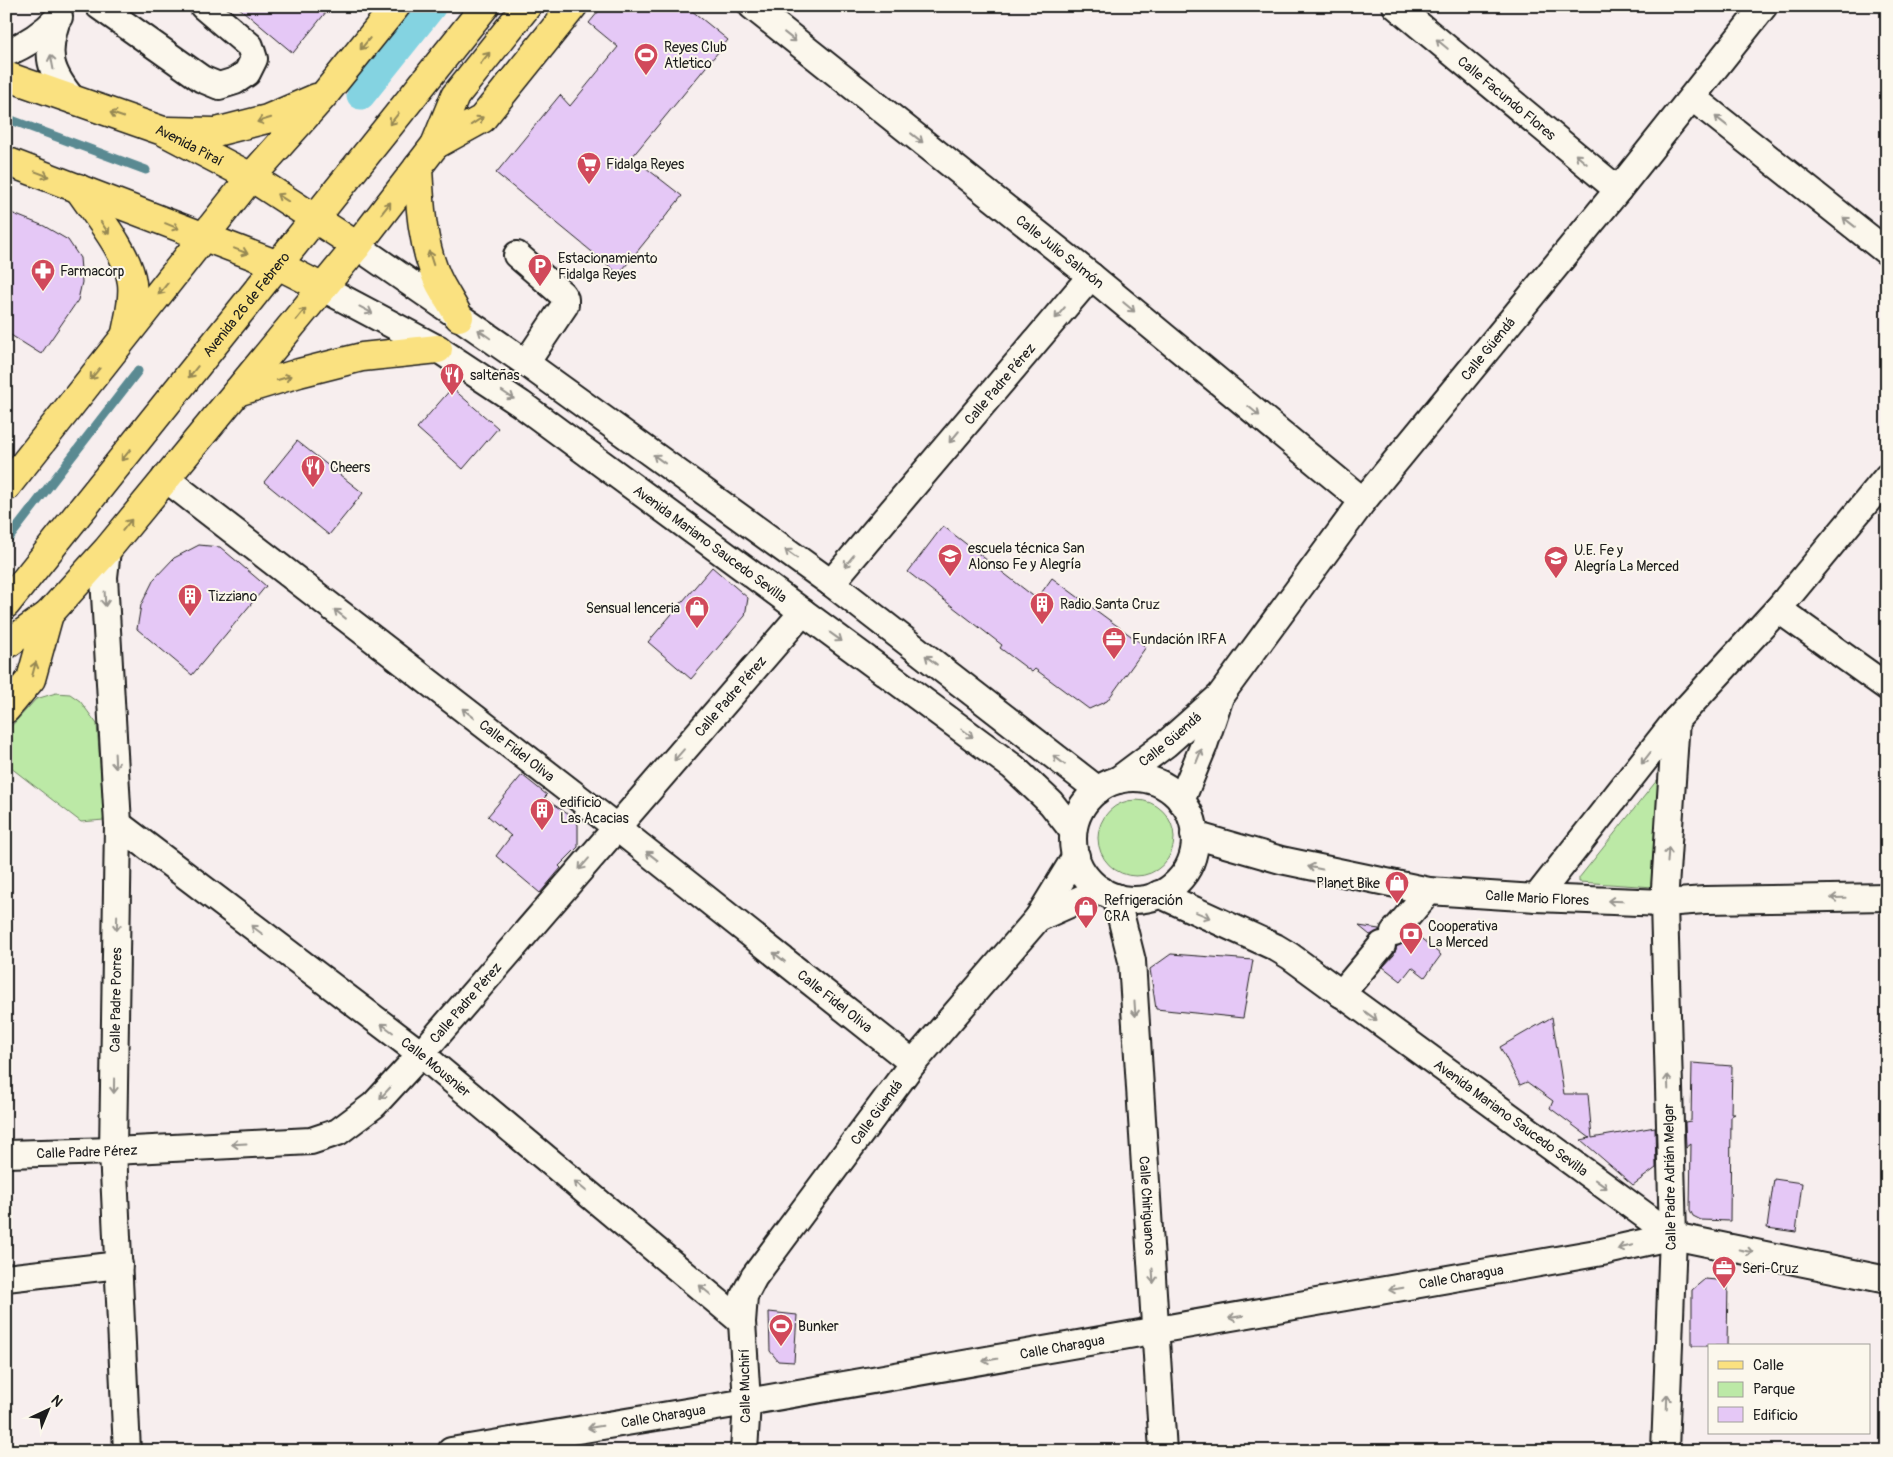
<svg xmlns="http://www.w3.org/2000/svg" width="1893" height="1457" viewBox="0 0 1893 1457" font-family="Pangolin,sans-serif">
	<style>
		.green { fill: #bce9a6; stroke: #6c8261 }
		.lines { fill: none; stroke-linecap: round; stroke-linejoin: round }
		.stream { stroke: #5a8a92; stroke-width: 9 }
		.canal { stroke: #84d3e1; stroke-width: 29 }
		.building { fill: #e5c8f6; stroke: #1c1c1c }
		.minor-casing { stroke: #1c1c1c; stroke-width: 30 }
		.major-casing { stroke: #1c1c1c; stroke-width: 31 }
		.minor { stroke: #fbf7ec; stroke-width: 26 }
		.major { stroke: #fae180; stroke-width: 28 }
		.oneway { stroke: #97948e }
		.oneway2 { stroke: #968853 }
		.labels { text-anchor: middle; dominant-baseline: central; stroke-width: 4; stroke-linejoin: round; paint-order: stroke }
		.poi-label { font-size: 14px; fill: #1c1c1c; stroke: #fbf7ec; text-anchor: start }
		.street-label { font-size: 14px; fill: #1c1c1c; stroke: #fbf7ec }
	</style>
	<rect width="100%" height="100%" fill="#f7eeee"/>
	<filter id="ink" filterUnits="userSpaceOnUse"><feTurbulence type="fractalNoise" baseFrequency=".02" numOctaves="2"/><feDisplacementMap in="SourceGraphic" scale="10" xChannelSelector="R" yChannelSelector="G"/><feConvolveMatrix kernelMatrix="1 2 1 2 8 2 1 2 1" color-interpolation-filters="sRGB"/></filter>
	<g filter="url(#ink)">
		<path class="green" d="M56 693 70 694 80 701 97 724 104 820 81 822 6 764V732L36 699Z
			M1658 779H1662L1654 887 1579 882V878Z
			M1098 838a38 38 0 1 1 76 0a38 38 0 1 1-76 0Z"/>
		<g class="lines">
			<path class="stream" d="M6 118 146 170
				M6 542 138 371"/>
			<path class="canal" d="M361 95 432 6"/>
		</g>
		<path class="building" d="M237 6H331L293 53Z
			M603 6H686L728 40 632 157 682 196 619 274 496 173 560 95 570 106 618 47 589 23Z
			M6 211 44 226 68 240 80 258 82 282 78 300 41 354 6 332Z
			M452 388 498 428 463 469 417 428Z
			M297 441 363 493 329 535 264 482Z
			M943 526 1037 599 1052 578 1146 647 1107 701 1089 709 1035 669 1032 672 1000 648 1002 645 908 572Z
			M199 545 220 547 266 586 192 675 137 629 141 605 154 579 174 558Z
			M712 567 748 598 745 616 691 679 648 642Z
			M522 775 547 795 544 798 575 819 578 825V847L559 866 561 868 540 893 496 856 511 836 488 816Z
			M1359 926 1379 929V931L1370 935Z
			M1412 935H1417L1441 955 1425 977 1412 967 1401 981 1383 967 1394 955 1397 946 1405 942Z
			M1171 954 1253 960 1243 1018 1156 1009 1150 969Z
			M1552 1017 1564 1094H1588L1592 1138 1655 1127 1656 1168 1633 1185 1581 1140 1590 1138 1550 1108 1553 1101 1527 1082 1520 1085 1500 1047Z
			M1692 1063 1732 1066 1731 1114H1735L1731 1116 1730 1221 1701 1220 1693 1216 1690 1210 1691 1144 1686 1148 1685 1122 1691 1121Z
			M1774 1179 1802 1183 1796 1232 1767 1228Z
			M1705 1279 1728 1281 1727 1346H1692V1290Z
			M769 1312 797 1315 794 1362 778 1361 770 1351Z"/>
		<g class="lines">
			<defs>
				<g id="minor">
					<path d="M99 6 202 79 219 86 235 81 247 73 254 59 250 46 203 6"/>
					<path id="s1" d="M752 6 1091 276 1363 501"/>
					<path id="s2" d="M1396 6 1618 190"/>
					<path d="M57 19C45 55 49 71 73 100"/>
					<path d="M6 53C26 45 44 33 59 17"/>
					<path d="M1693 98 1887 252"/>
					<path d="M357 246 526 363 831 583 1098 790"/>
					<path d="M517 255 562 294 565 299V305L526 363"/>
					<path id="s3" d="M323 288 438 349 521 404 1013 767 1051 803 1073 831"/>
					<path id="s4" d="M165 478 616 827 913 1063"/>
					<path d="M107 550 104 577 118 824 113 1151 127 1451"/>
					<path id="s5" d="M831 583 1091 276"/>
					<path d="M1778 609 1887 687"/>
					<circle cx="1134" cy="839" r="61"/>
					<path id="s6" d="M1118 780 1166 744 1220 696 1363 501 1618 190 1764 6"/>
					<path d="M1181 801 1204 745 1220 697"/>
					<path id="s7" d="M118 824 421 1054 742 1322"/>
					<path id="s8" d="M1194 835 1281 860 1429 891 1536 898 1664 903 1705 900 1887 897"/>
					<path id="s9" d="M1159 894 1275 947 1290 956 1673 1236 1887 1280"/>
					<path id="s10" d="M1116 897 1132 961 1163 1451"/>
					<path d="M1536 898 1676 720 1778 609 1887 477"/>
					<path d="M1038 918 1101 890"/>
					<path d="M1394 932 1429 891"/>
					<path d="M1341 994 1382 945"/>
					<path id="s11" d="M6 1154 113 1151 311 1141 338 1132 374 1105 421 1054 803 612"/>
					<path d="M6 1278 119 1265"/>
					<path id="s12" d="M451 1451 747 1402 1602 1252 1673 1236"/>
					<path id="s13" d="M744 1451 747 1402 742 1322 744 1296 754 1277 913 1063 1038 918 1076 856"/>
					<path d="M1665 1451 1673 1236 1664 903 1676 720"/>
				</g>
				<g id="major">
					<path id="s14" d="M6 76 163 131 251 177 357 246"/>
					<path d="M168 131 216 132 267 119 316 98"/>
					<path d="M435 145 482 119 573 6"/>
					<path d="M6 161 278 265 323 288"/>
					<path d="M418 167C420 206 422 249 440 284 446 295 453 306 459 317"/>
					<path d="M78 188C94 212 129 254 132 283 134 300 129 317 126 333"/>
					<path d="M237 392 299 373 362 357 438 349"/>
					<path d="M6 487 251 177 325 94 396 6"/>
					<path id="s15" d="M6 604 485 6"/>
					<path d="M6 645 49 614 107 550 357 246 435 145 455 96 527 6"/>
					<path d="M6 709 31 679 49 614"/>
				</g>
			</defs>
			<use href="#minor" class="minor-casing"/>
			<use href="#major" class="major-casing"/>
			<use href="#minor" class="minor"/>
			<use href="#major" class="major"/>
		</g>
		<defs><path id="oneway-shaft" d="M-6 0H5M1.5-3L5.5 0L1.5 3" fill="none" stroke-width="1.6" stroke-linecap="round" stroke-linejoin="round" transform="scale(1.25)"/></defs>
		<g class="oneway">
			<use href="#oneway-shaft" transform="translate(790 37) rotate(38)"/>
			<use href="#oneway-shaft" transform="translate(1442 44) rotate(-140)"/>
			<use href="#oneway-shaft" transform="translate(52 62) rotate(-101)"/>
			<use href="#oneway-shaft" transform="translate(1721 121) rotate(-142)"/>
			<use href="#oneway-shaft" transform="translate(917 138) rotate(38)"/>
			<use href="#oneway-shaft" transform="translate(1581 159) rotate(-140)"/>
			<use href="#oneway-shaft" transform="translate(1849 222) rotate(-142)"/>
			<use href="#oneway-shaft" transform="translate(1129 307) rotate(40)"/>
			<use href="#oneway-shaft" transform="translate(366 310) rotate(28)"/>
			<use href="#oneway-shaft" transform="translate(1060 313) rotate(130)"/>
			<use href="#oneway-shaft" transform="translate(484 334) rotate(-145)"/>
			<use href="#oneway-shaft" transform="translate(508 395) rotate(34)"/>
			<use href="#oneway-shaft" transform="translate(1254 411) rotate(40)"/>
			<use href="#oneway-shaft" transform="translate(954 437) rotate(130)"/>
			<use href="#oneway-shaft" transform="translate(659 459) rotate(-144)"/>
			<use href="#oneway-shaft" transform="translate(791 554) rotate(-144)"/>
			<use href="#oneway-shaft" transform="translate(849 561) rotate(130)"/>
			<use href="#oneway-shaft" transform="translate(105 599) rotate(87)"/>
			<use href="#oneway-shaft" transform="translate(340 614) rotate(-142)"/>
			<use href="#oneway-shaft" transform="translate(836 637) rotate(36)"/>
			<use href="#oneway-shaft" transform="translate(931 660) rotate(-142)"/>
			<use href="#oneway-shaft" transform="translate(468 713) rotate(-142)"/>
			<use href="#oneway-shaft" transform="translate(967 733) rotate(36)"/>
			<use href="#oneway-shaft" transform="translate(679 755) rotate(131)"/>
			<use href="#oneway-shaft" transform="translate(1199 756) rotate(-68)"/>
			<use href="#oneway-shaft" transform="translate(1646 758) rotate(128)"/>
			<use href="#oneway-shaft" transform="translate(1059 760) rotate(-142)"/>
			<use href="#oneway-shaft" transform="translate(115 761) rotate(87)"/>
			<use href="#oneway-shaft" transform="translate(1668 855) rotate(-86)"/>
			<use href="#oneway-shaft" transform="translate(652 856) rotate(-142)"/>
			<use href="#oneway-shaft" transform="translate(584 864) rotate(131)"/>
			<use href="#oneway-shaft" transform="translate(1315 868) rotate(-168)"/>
			<use href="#oneway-shaft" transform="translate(1838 898) rotate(179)"/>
			<use href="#oneway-shaft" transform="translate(1615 901) rotate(-178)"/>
			<use href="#oneway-shaft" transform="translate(1203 915) rotate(23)"/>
			<use href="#oneway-shaft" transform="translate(117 923) rotate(91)"/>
			<use href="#oneway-shaft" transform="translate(257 930) rotate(-143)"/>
			<use href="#oneway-shaft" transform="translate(779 957) rotate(-142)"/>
			<use href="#oneway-shaft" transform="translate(1135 1009) rotate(86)"/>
			<use href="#oneway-shaft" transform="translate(1371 1016) rotate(36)"/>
			<use href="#oneway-shaft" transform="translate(387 1028) rotate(-143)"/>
			<use href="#oneway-shaft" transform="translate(1668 1082) rotate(-92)"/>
			<use href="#oneway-shaft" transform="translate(114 1086) rotate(91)"/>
			<use href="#oneway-shaft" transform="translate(385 1093) rotate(133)"/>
			<use href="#oneway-shaft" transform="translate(239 1144) rotate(177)"/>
			<use href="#oneway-shaft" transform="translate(1601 1184) rotate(36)"/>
			<use href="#oneway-shaft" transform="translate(580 1186) rotate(-140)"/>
			<use href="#oneway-shaft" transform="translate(1625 1247) rotate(167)"/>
			<use href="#oneway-shaft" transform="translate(1746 1251) rotate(12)"/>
			<use href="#oneway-shaft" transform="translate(1153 1276) rotate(86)"/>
			<use href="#oneway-shaft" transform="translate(1396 1289) rotate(170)"/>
			<use href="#oneway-shaft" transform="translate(705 1290) rotate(-140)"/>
			<use href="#oneway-shaft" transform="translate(1236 1317) rotate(170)"/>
			<use href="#oneway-shaft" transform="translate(990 1360) rotate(170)"/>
			<use href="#oneway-shaft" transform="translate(1667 1402) rotate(-88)"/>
			<use href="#oneway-shaft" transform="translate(595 1427) rotate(171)"/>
		</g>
		<g class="oneway2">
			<use href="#oneway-shaft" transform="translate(365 44) rotate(129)"/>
			<use href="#oneway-shaft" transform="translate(485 58) rotate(-51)"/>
			<use href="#oneway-shaft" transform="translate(117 115) rotate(-161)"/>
			<use href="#oneway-shaft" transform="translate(394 119) rotate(129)"/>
			<use href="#oneway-shaft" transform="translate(264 120) rotate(163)"/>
			<use href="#oneway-shaft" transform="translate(477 121) rotate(-34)"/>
			<use href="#oneway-shaft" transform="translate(42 174) rotate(21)"/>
			<use href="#oneway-shaft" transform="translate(283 198) rotate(-147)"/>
			<use href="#oneway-shaft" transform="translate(386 208) rotate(-52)"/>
			<use href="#oneway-shaft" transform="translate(172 226) rotate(22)"/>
			<use href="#oneway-shaft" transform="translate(105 228) rotate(56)"/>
			<use href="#oneway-shaft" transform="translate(241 251) rotate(21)"/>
			<use href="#oneway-shaft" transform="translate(431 258) rotate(-108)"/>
			<use href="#oneway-shaft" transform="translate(163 289) rotate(129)"/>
			<use href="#oneway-shaft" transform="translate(301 314) rotate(-51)"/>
			<use href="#oneway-shaft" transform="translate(193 372) rotate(129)"/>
			<use href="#oneway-shaft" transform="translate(95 374) rotate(129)"/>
			<use href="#oneway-shaft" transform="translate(284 378) rotate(-17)"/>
			<use href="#oneway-shaft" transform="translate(126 455) rotate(129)"/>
			<use href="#oneway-shaft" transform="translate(127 525) rotate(-51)"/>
			<use href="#oneway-shaft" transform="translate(34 669) rotate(-75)"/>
		</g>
	</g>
	<defs>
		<symbol id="stadium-pin" viewBox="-11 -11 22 30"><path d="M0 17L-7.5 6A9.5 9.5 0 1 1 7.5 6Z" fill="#d1495b" stroke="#fbf7ec"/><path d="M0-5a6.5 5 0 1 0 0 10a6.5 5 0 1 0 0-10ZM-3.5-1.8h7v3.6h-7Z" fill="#fff"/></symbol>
		<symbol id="supermarket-pin" viewBox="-11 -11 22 30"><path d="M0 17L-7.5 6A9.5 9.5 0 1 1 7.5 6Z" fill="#d1495b" stroke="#fbf7ec"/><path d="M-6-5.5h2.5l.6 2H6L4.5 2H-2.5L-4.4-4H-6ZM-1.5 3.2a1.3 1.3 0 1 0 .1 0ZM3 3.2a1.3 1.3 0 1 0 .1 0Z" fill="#fff"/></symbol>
		<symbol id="parking-pin" viewBox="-11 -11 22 30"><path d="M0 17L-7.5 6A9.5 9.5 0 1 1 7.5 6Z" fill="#d1495b" stroke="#fbf7ec"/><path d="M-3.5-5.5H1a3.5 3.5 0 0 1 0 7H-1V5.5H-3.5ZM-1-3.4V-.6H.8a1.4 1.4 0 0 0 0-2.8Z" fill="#fff"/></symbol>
		<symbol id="pharmacy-pin" viewBox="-11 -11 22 30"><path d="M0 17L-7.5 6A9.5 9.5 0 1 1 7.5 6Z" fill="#d1495b" stroke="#fbf7ec"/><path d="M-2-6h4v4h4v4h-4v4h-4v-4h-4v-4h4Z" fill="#fff"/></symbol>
		<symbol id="restaurant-pin" viewBox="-11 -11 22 30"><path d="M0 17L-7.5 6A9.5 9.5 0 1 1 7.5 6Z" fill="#d1495b" stroke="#fbf7ec"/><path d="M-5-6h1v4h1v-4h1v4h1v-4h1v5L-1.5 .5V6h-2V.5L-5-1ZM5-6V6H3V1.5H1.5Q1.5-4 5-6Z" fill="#fff"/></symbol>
		<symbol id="school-pin" viewBox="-11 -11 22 30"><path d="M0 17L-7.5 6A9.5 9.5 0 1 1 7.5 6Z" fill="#d1495b" stroke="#fbf7ec"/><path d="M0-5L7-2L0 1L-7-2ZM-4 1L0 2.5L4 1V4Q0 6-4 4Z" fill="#fff"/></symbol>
		<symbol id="building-pin" viewBox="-11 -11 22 30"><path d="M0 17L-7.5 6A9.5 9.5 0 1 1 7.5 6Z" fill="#d1495b" stroke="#fbf7ec"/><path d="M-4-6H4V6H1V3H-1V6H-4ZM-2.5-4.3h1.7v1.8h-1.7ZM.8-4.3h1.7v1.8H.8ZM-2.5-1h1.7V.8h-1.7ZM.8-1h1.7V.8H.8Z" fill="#fff"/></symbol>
		<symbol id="shop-pin" viewBox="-11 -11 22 30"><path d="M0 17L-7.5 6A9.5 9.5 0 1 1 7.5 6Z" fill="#d1495b" stroke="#fbf7ec"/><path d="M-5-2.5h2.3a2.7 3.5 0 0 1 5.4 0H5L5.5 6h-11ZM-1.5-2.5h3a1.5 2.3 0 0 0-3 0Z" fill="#fff"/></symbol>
		<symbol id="office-pin" viewBox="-11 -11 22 30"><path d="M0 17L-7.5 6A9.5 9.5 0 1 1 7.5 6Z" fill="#d1495b" stroke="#fbf7ec"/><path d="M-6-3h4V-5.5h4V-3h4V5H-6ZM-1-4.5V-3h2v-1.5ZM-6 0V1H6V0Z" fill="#fff"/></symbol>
		<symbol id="bank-pin" viewBox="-11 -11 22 30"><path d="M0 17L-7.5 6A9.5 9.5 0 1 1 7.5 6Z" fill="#d1495b" stroke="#fbf7ec"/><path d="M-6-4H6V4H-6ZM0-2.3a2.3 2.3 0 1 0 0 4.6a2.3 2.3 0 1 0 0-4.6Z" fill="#fff"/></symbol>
	</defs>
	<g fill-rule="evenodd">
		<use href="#stadium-pin" x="632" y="41" width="28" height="38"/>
		<use href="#supermarket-pin" x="575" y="150" width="28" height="38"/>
		<use href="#parking-pin" x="526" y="252" width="28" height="38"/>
		<use href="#pharmacy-pin" x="29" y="257" width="28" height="38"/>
		<use href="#restaurant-pin" x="438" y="361" width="28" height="38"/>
		<use href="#restaurant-pin" x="299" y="453" width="28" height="38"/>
		<use href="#school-pin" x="936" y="542" width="28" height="38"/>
		<use href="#school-pin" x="1542" y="544" width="28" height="38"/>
		<use href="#building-pin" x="176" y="582" width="28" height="38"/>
		<use href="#building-pin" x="1028" y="590" width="28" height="38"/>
		<use href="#shop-pin" x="683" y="594" width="28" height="38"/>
		<use href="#office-pin" x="1100" y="625" width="28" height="38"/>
		<use href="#building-pin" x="528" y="796" width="28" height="38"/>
		<use href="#shop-pin" x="1383" y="869" width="28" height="38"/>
		<use href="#shop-pin" x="1072" y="894" width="28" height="38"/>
		<use href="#bank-pin" x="1397" y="920" width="28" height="38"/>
		<use href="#office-pin" x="1710" y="1254" width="28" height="38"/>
		<use href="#stadium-pin" x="767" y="1312" width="28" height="38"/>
	</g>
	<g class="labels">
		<g class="poi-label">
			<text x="664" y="47">Reyes Club<tspan x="664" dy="16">Atletico</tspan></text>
			<text x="606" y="164">Fidalga Reyes</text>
			<text x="558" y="258">Estacionamiento<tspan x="558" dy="16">Fidalga Reyes</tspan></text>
			<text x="60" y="271">Farmacorp</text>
			<text x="470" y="375">salteñas</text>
			<text x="330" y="467">Cheers</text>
			<text x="968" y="548">escuela técnica San<tspan x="968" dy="16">Alonso Fe y Alegría</tspan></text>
			<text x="1574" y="550">U.E. Fe y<tspan x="1574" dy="16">Alegría La Merced</tspan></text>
			<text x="208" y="596">Tizziano</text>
			<text x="1060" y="604">Radio Santa Cruz</text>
			<text x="680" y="608" text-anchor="end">Sensual lenceria</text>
			<text x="1132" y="639">Fundación IRFA</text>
			<text x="560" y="802">edificio<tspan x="560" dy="16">Las Acacias</tspan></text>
			<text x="1380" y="883" text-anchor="end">Planet Bike</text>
			<text x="1104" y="900">Refrigeración<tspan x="1104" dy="16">CRA</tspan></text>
			<text x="1428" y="926">Cooperativa<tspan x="1428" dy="16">La Merced</tspan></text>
			<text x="1742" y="1268">Seri-Cruz</text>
			<text x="798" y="1326">Bunker</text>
		</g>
		<g class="street-label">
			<text stroke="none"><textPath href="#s2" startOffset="144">Calle Facundo Flores</textPath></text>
			<text stroke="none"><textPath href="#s14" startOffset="196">Avenida Piraí</textPath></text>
			<text stroke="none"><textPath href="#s1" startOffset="394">Calle Julio Salmón</textPath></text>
			<text stroke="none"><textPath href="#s15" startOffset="384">Avenida 26 de Febrero</textPath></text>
			<text stroke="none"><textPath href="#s6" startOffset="571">Calle Güendá</textPath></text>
			<text stroke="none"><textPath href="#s5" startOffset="261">Calle Padre Pérez</textPath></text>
			<text stroke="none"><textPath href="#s3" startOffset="465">Avenida Mariano Saucedo Sevilla</textPath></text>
			<text stroke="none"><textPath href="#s11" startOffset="921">Calle Padre Pérez</textPath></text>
			<text stroke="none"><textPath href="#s6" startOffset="66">Calle Güendá</textPath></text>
			<text stroke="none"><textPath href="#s4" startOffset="445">Calle Fidel Oliva</textPath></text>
			<text stroke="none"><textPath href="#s8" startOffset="350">Calle Mario Flores</textPath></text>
			<text transform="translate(116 1000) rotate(-89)">Calle Padre Porres</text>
			<text stroke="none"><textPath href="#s4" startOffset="850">Calle Fidel Oliva</textPath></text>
			<text stroke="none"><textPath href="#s11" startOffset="516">Calle Padre Pérez</textPath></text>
			<text stroke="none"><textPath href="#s7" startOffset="400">Calle Mousnier</textPath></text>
			<text stroke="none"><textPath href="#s13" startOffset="382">Calle Güendá</textPath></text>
			<text stroke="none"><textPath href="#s9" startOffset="419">Avenida Mariano Saucedo Sevilla</textPath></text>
			<text stroke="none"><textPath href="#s11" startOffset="81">Calle Padre Pérez</textPath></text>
			<text transform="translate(1670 1177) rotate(-91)">Calle Padre Adrián Melgar</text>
			<text stroke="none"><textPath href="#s10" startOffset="311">Calle Chiriguanos</textPath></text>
			<text stroke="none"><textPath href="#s12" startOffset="1025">Calle Charagua</textPath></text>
			<text stroke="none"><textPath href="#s12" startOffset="620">Calle Charagua</textPath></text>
			<text transform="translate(745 1386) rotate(-91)">Calle Muchirí</text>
			<text stroke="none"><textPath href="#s12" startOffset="215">Calle Charagua</textPath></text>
		</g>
	</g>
	<rect width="1893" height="1457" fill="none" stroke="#fbf7ec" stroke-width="25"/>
	<rect x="12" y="12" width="1868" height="1432" fill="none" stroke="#1c1c1c" stroke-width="2" filter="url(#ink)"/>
	<rect x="1708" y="1344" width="162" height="90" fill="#fbf7ec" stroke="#a29f99"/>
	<rect x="1718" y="1361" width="25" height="8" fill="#fae180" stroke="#a29f99"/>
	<text x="1753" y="1370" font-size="15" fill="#1c1c1c">Calle</text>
	<rect x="1718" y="1382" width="25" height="15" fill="#bce9a6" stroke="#a29f99"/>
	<text x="1753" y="1394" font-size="15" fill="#1c1c1c">Parque</text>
	<rect x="1718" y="1407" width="25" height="15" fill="#e5c8f6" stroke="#a29f99"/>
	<text x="1753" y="1420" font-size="15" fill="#1c1c1c">Edificio</text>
	<g transform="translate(48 1410) rotate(44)" stroke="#fbf7ec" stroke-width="4" paint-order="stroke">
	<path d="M0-4L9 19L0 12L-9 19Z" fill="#1c1c1c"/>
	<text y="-8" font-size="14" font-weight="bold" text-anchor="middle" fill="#1c1c1c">N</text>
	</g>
</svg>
